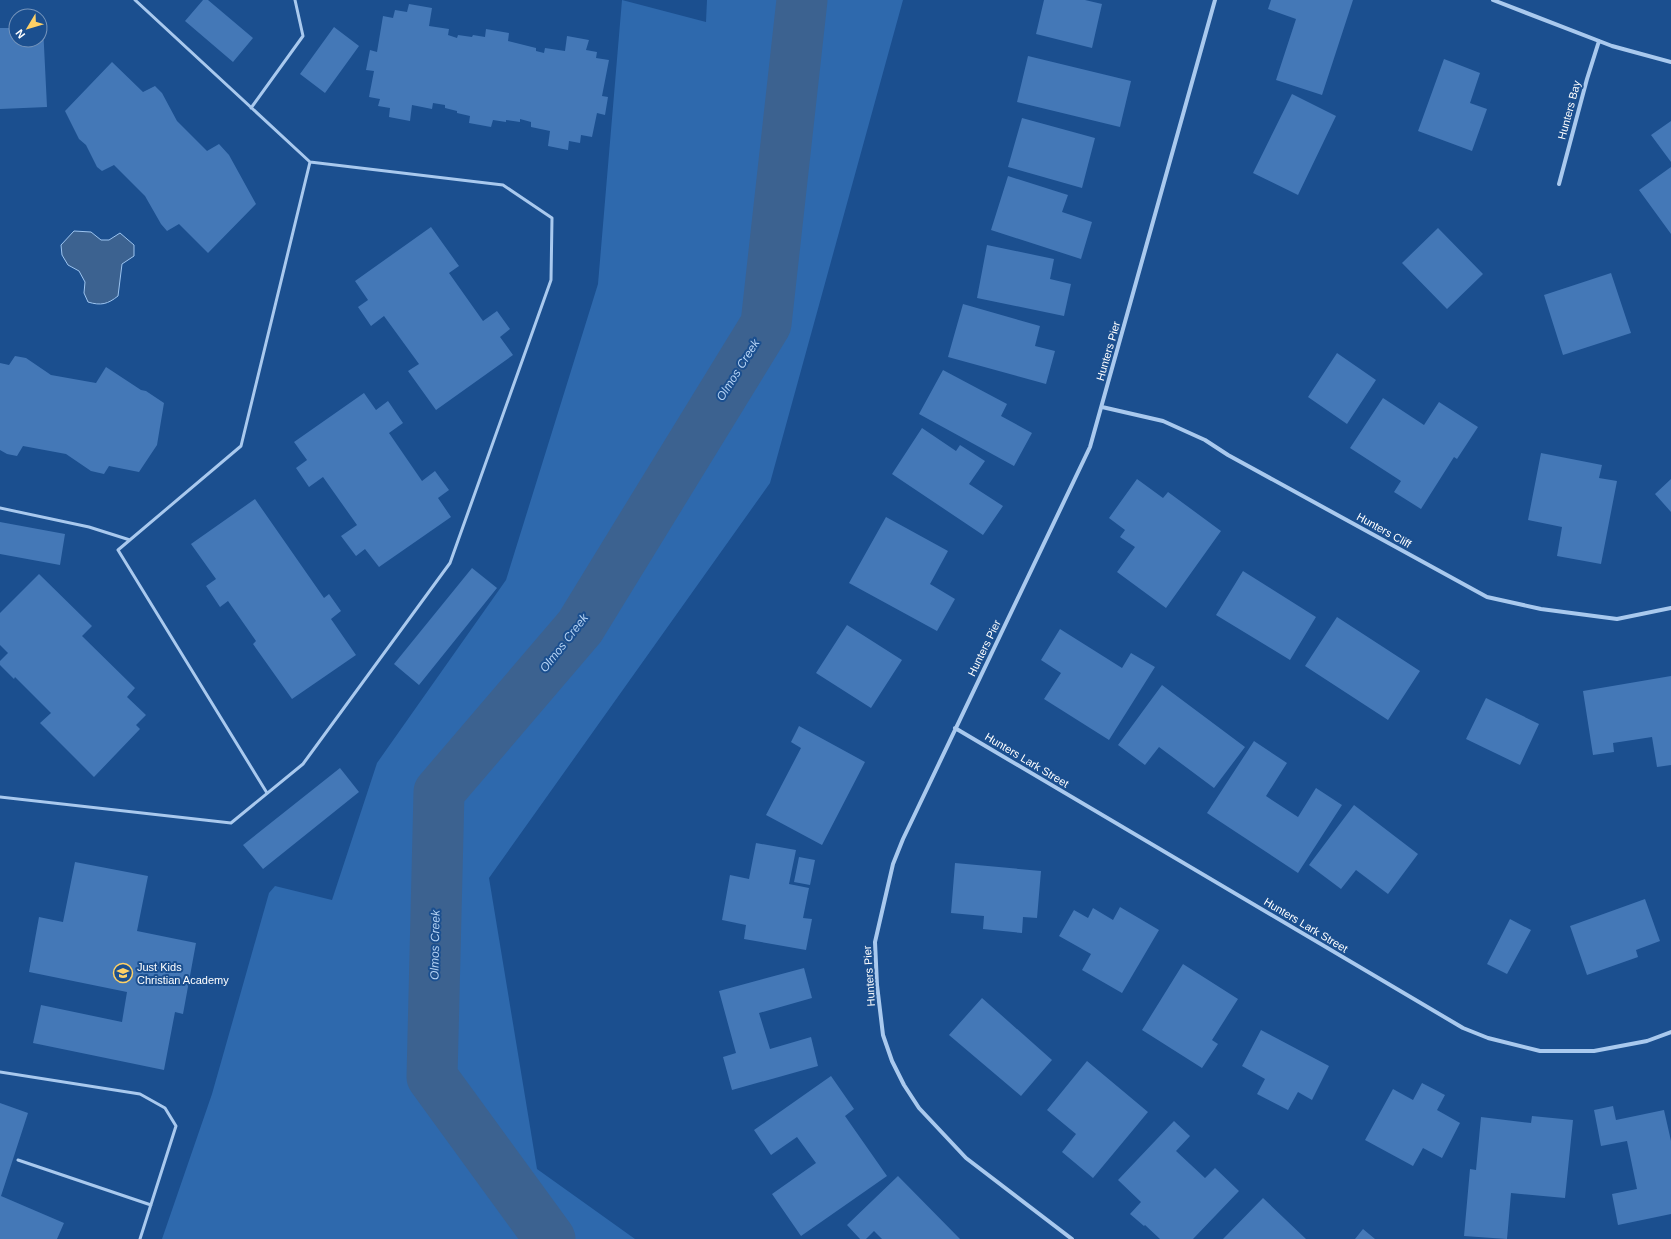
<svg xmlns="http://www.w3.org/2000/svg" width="1671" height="1239" viewBox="0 0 1671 1239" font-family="Helvetica,sans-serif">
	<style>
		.green { fill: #2e69ad }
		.water { fill: #3c6290; stroke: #9cc4f0 }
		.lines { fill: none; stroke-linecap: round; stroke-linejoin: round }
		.river { stroke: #3c6290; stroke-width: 51 }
		.building { fill: #4478b7 }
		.service { stroke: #a9c9ee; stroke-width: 3 }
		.minor { stroke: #a9c9ee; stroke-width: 4 }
		.labels { text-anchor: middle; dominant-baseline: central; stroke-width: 4; stroke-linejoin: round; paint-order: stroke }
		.street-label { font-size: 11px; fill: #fff; stroke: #1b4f8f }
		.poi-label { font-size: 11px; fill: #fff; stroke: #1b4f8f; text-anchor: start }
		.water-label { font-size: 12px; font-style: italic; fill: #b5d3f5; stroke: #1b4f8f }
	</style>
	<rect width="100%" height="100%" fill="#1b4f8f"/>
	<path class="green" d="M622 0 706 22 707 0H903L770 483 489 878 537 1169 635 1239H162L212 1094 269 893 275 886 332 900 377 763 506 580 598 284Z"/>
	<path class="water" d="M74 231 91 232 101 240H109L120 233 134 245V256L122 264 118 296C108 304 101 306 88 302L84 293 85 282 79 271 68 265 62 255 61 245Z"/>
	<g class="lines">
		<path class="river" d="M550 1239 432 1077 439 792 580 627 766 324 802 0"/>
	</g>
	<path class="building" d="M203 0H208L253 38 233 62 185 21Z
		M1044 0H1085L1102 4 1092 48 1036 34Z
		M1271 0H1353L1322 95 1276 80 1296 19 1268 9Z
		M409 4 432 8 429 26 449 29 448 35 457 38 458 35 472 37 473 35 485 37 486 29 509 33 508 41 536 48V51L544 53 545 48 565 51 567 36 589 40 586 50 597 52 596 58 609 60 602 96 608 97 605 115 597 113 592 137 581 135 580 143 569 141 568 150 548 146 550 131 531 127V122L520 119V122L506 120V122L493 120 491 127 469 123 470 116 457 113V111L445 108V105L433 103 432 109 412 105 410 121 389 117 390 108 378 106 380 99 369 97 374 71 366 70 370 50 377 52 383 16 393 18 395 10 407 12Z
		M43 26 47 107 0 109V28H16V40H40V27Z
		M334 27 359 46 325 93 300 74Z
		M1028 56 1131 81 1120 127 1017 102Z
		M1444 59 1480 73 1470 103 1487 109 1472 151 1418 131Z
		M112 62 143 92 155 86 162 93 177 121 207 151 219 144 229 155 256 204 208 253 179 224 167 231 161 224 145 196 114 165 102 171 97 167 86 145 79 139 65 111Z
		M1292 94 1336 116 1298 195 1253 173Z
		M1022 118 1095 138 1082 188 1008 167Z
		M1671 121V162L1651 135Z
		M1671 167V234L1639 190Z
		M1008 176 1068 195 1062 212 1092 222 1081 259 991 230Z
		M431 227 459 266 449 273 483 321 497 311 510 329 500 337 513 355 436 410 408 371 419 364 384 316 371 326 358 307 368 300 355 281Z
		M1438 228 1483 274 1447 309 1402 263Z
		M987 245 1054 259 1050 279 1071 284 1064 316 977 298Z
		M1611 273 1631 333 1563 355 1544 295Z
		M963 304 1040 326 1035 346 1055 351 1046 384 948 357Z
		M1337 353 1376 380 1347 424 1308 397Z
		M15 356 26 358 51 375 96 383 106 367 141 390 146 391 164 403 157 445 139 472 109 466 104 474 91 471 66 454 23 446 17 456 7 454 0 450V363L9 365Z
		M943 370 1007 404 1001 416 1032 433 1014 466 919 414Z
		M364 393 376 410 388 401 403 423 389 433 422 481 435 471 449 490 438 498 451 517 379 567 365 549 356 556 341 536 357 525 323 477 309 487 296 468 307 460 294 442Z
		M1383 398 1424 425 1439 402 1478 427 1457 459 1454 457 1421 509 1394 492 1401 481 1350 448Z
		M922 428 956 451 960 445 985 461 969 484 1003 506 983 535 892 474Z
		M1541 453 1602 465 1599 478 1617 481 1601 564 1557 556 1562 527 1528 520Z
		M1137 479 1163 498 1168 492 1221 531 1166 608 1117 572 1135 547 1120 537 1125 530 1109 518Z
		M1671 479V512L1655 494Z
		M255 499 324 598 329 594 341 611 331 619 356 655 292 699 253 644 256 641 228 601 220 607 206 586 216 579 191 544Z
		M886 517 948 551 930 584 955 599 937 631 849 583Z
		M0 522 65 534 60 565 0 554Z
		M472 568 497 588 419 685 394 664Z
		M1243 571 1316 617 1290 660 1216 615Z
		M39 574 92 626 82 636 135 688 127 697 146 715 136 725 140 729 94 777 40 723 51 713 15 677 14 679 0 665V661L8 653 0 645V613Z
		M1337 617 1420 671 1388 720 1305 666Z
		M847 625 902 660 871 708 816 673Z
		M1060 629 1122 668 1131 653 1155 667 1109 740 1044 699 1061 673 1041 660Z
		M1671 676V765L1657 767 1652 737 1613 743 1614 752 1593 755 1583 691Z
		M1162 685 1245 747 1214 788 1159 747 1145 765 1118 745Z
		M1486 698 1539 724 1520 765 1466 739Z
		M799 726 865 762 822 845 766 815 801 748 791 742Z
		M1254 741 1287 763 1266 796 1298 817 1316 788 1342 805 1298 873 1207 813Z
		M340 768 359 792 263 869 243 845Z
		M1354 805 1418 854 1388 894 1356 870 1341 889 1309 865Z
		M756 843 796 850 789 884 809 888 803 918 812 919 806 950 744 939 746 925 722 920 730 875 749 879Z
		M799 857 815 860 810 885 794 882Z
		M75 862 148 876 137 931 196 943 183 1014 175 1012 164 1070 33 1043 41 1005 122 1022 127 992 29 972 39 917 63 922Z
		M955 863 1041 871 1037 918 1023 917 1022 933 983 929 984 916 951 913Z
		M1645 899 1660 941 1636 950 1638 957 1587 975 1570 926Z
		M1120 907 1159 930 1122 993 1082 970 1091 954 1059 936 1074 910 1088 918 1093 908 1113 920Z
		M1510 919 1531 930 1507 974 1487 964Z
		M1183 964 1238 999 1212 1040 1218 1044 1202 1068 1142 1030Z
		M804 968 812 998 759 1013 770 1049 811 1037 818 1066 732 1090 723 1057 736 1053 719 991Z
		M982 998 1052 1060 1021 1096 949 1035Z
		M1261 1030 1329 1066 1312 1100 1298 1092 1288 1110 1257 1094 1265 1079 1242 1066Z
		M1087 1061 1148 1112 1093 1178 1062 1152 1076 1134 1047 1110Z
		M831 1076 854 1109 845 1116 887 1176 801 1236 772 1194 816 1163 797 1137 771 1155 754 1130Z
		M1422 1083 1445 1095 1437 1110 1460 1123 1442 1158 1423 1148 1413 1166 1365 1140 1393 1089 1413 1100Z
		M0 1103 28 1113 1 1196 64 1223 57 1239H0Z
		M1613 1106 1616 1120 1664 1110 1671 1141V1214L1618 1225 1612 1194 1637 1189 1627 1141 1601 1146 1594 1110Z
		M1532 1116 1573 1120 1565 1198 1511 1193 1507 1239 1464 1236 1470 1169 1476 1170 1481 1117 1531 1123Z
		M1174 1121 1190 1136 1176 1151 1205 1178 1215 1168 1239 1191 1193 1239H1160L1145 1225 1144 1226 1130 1214 1141 1202 1118 1180Z
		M898 1176 960 1239H882L874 1231 866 1239H860L847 1225Z
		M1263 1198 1306 1239H1223Z
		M1363 1229 1375 1239H1355Z"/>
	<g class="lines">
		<path class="service" d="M251 108 303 36 295 0
			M0 508 89 527 130 540
			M267 793 118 550 241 446 310 162
			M0 797 231 823 303 764 450 563 551 280 552 218 503 185 310 162 135 0
			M0 1072 140 1094 165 1108 176 1126 140 1239
			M18 1160 151 1205"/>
		<path class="minor" d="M1493 0 1612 46 1671 62
			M1559 184 1587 79 1599 41
			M1102 407 1163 421 1205 440 1228 455 1487 597 1541 609 1617 619 1671 608
			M955 728 1463 1028 1488 1038 1540 1051H1594L1647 1041 1671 1032
			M1072 1239 966 1158 919 1108 904 1085 892 1061 883 1035 877 985 875 942 893 864 903 839 1090 447 1215 0"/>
	</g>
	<defs>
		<symbol id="school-ring" viewBox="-11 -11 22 22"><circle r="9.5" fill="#1b4f8f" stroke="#ffd166" stroke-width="1.5"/><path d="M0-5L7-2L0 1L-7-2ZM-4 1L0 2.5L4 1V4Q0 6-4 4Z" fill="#ffd166"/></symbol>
	</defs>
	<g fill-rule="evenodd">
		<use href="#school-ring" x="112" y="962" width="22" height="22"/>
	</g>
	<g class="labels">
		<g class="street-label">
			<text transform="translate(1569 110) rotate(-75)">Hunters Bay</text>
			<text transform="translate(1108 351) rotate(-74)">Hunters Pier</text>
			<text transform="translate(1384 530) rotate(29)">Hunters Cliff</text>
			<text transform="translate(984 648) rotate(-64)">Hunters Pier</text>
			<text transform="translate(1027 760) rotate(31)">Hunters Lark Street</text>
			<text transform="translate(1306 925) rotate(31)">Hunters Lark Street</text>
			<text transform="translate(869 976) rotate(-94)">Hunters Pier</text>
		</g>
		<g class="poi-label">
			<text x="137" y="967">Just Kids<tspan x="137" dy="13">Christian Academy</tspan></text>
		</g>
		<g class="water-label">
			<text transform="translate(738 370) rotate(-58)">Olmos Creek</text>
			<text transform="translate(564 643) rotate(-52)">Olmos Creek</text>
			<text transform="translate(435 945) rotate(-89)">Olmos Creek</text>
		</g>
	</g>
	<g transform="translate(28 28) rotate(232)"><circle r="19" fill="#1b4f8f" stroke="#7695bc"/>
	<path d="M0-3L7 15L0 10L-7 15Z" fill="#ffd166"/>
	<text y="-6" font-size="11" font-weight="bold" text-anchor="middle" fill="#ffffff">N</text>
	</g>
</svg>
